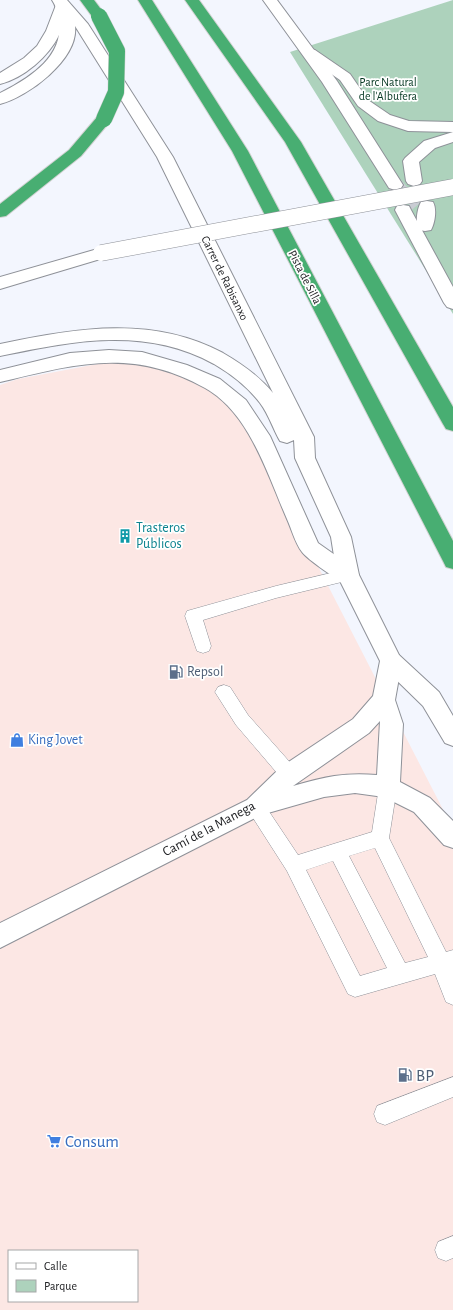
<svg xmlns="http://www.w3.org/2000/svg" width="453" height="1310" viewBox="0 0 453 1310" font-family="'Alegreya Sans',sans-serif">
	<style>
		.industrial { fill: #fce7e4; fill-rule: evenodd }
		.green { fill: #add2bc }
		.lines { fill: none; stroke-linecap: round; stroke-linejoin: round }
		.tertiary-tunnel { stroke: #c9ccd3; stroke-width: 16; stroke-dasharray: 16 8; stroke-linecap: butt }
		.service-casing { stroke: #8e9198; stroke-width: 1 }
		.minor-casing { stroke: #8e9198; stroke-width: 2 }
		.tertiary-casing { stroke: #8e9198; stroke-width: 2 }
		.motorway-casing { stroke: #d3d3d3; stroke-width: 2 }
		.service { fill: #fff; fill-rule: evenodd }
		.minor { fill: #fff; fill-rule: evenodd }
		.tertiary { fill: #fff; fill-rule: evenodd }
		.motorway { fill: #48ae72; fill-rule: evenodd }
		.tertiary-bridge-casing { stroke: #8e9198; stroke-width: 17; stroke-linecap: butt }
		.motorway-bridge-casing { stroke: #d3d3d3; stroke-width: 17; stroke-linecap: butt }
		.tertiary-bridge { stroke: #fff; stroke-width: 16 }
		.motorway-bridge { stroke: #48ae72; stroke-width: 16 }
		.labels { text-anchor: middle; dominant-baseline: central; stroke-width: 3.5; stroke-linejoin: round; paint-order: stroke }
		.far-park-label { font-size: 12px; fill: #043721; stroke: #fff }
		.far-street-label { font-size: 12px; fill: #212225; stroke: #fff }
		.culture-label { font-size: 14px; fill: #0d838f; stroke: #fff; text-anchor: start }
		.service-label { font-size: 14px; fill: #4e5e75; stroke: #fff; text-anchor: start }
		.shop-label { font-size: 14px; fill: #366cbe; stroke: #fff; text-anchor: start }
		.street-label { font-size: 14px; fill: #212225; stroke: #fff }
		.near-service-label { font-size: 17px; fill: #4e5e75; stroke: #fff; text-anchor: start }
		.near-shop-label { font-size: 17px; fill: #366cbe; stroke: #fff; text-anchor: start }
	</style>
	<rect width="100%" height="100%" fill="#f3f6fe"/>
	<path class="industrial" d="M129 358 229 393 453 829V1310H0V385L18 379ZM9 1251H137V1301H9Z"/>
	<path class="green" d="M453 0V314L290 52Z"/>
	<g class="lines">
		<path class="tertiary-tunnel" d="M395 185 414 208"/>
		<defs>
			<path id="service" d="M348 569 354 571 356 575 354 579 276 598 203 620 211 646 209 651 203 653 197 651 185 616 187 611 276 586Z
				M224 685 230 687 248 715 295 768 298 774 295 780 289 782 283 780 236 725 215 692 218 687Z
				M388 779 394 781 397 787 389 838 446 952 453 950V1005L446 1002 435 974 355 997 348 994 287 871 246 807 248 801 255 799 262 801 298 855 372 832 379 787 382 781ZM375 848 428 957 405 963 349 856ZM333 861 387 968 360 976 306 870Z
				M453 1077V1097L385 1125 377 1122 374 1114 377 1106Z
				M453 1236V1258L446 1261 438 1258 435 1250 438 1242Z"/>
			<path id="minor" d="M63 1 68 2 70 5C66 15 64 25 59 35 49 56 24 78 0 84V73L24 58 37 46 46 31 56 5 58 2Z
				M310 49 315 50 350 74 368 100 390 115 409 121 453 122V132L408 131 378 121 358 106 340 80 305 56 303 53 305 50Z
				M453 132V142L435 148 419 162 422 181 420 184 414 186 408 184 406 181 403 161 405 158 424 141Z
				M427 201 433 202C437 209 435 223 431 230L425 231 419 230C415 223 417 209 421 202Z
				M109 350 142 352 187 365 220 379 246 400 270 436 318 543 355 569 359 575 355 581C353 582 350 583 347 583 339 582 307 559 302 552 295 543 292 530 287 519 268 476 250 413 205 388 132 347 76 364 0 382V370L70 353Z
				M391 652 399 655 402 661 395 700 403 724 400 782 430 798 453 821V848L444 845 414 812 384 797 355 793 324 797 261 815 0 948V923L247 800 281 767 353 719 373 696 380 661 383 655ZM380 721 377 775C345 772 323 777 293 786L369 733Z"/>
			<path id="tertiary" d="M52 0H67L88 24 173 157 314 437 315 458 351 537 359 575 399 655 439 692 453 716V746L445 743 423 706 383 667 337 575 331 537 295 458 294 440 287 443 280 441C273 429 269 415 260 403 248 387 231 374 214 364 145 326 73 341 0 356V344C75 328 153 315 223 353 242 364 259 376 273 393L157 157 75 26C79 59 28 97 0 104V93C30 78 67 55 58 17 57 10 56 6 52 0Z
				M263 0H277L337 81 403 185 401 188 395 190 389 188 322 82Z
				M403 205 409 206 411 210 453 287V309L447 307 444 303 395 210 397 206Z
				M101 248 107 249 110 253 107 257 0 289V277Z"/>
			<path id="motorway" d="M80 0H94L106 16 104 19H94Z
				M138 0H152L248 151 453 541V569L446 567 443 561 232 151Z
				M185 0H199L301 142 453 407V431L446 429 443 424 285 142Z
				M104 114 110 116 112 119 81 156 6 216 0 217V204L69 150 98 116Z"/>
		</defs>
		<use href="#service" class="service-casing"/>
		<use href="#minor" class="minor-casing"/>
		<use href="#tertiary" class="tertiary-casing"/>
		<use href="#motorway" class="motorway-casing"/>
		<use href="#service" class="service"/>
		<use href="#minor" class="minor"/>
		<use href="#tertiary" class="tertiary"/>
		<use href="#motorway" class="motorway"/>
		<defs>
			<path id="tertiary-bridge" d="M101 253 453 187"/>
			<path id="motorway-bridge" d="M99 16 117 51 116 92 104 119"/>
		</defs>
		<use href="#tertiary-bridge" class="tertiary-bridge-casing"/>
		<use href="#motorway-bridge" class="motorway-bridge-casing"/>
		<use href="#tertiary-bridge" class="tertiary-bridge"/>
		<use href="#motorway-bridge" class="motorway-bridge"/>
	</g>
	<defs>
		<symbol id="building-bare" viewBox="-9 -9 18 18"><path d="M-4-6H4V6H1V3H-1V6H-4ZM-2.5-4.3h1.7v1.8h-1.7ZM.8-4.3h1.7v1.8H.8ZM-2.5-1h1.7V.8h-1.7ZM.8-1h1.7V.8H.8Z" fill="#0f9aa8" stroke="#fff" stroke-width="2.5" paint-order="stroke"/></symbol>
		<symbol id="fuel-bare" viewBox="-9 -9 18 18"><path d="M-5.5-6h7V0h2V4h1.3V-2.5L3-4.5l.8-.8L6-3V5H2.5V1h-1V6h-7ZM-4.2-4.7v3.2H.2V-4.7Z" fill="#5c6f8a" stroke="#fff" stroke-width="2.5" paint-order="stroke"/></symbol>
		<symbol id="shop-bare" viewBox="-9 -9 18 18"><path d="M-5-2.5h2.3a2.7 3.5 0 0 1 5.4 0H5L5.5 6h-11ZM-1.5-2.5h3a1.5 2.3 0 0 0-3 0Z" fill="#3f7fe0" stroke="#fff" stroke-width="2.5" paint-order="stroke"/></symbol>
		<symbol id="supermarket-bare" viewBox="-9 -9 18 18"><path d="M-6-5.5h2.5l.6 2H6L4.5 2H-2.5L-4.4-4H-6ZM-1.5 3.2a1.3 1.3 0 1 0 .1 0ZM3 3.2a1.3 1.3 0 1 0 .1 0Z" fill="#3f7fe0" stroke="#fff" stroke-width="2.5" paint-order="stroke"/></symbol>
	</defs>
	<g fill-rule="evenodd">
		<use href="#building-bare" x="115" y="526" width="20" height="20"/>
		<use href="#fuel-bare" x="166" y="662" width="20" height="20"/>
		<use href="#shop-bare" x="7" y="730" width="20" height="20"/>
		<use href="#fuel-bare" x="395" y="1065" width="20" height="20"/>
		<use href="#supermarket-bare" x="44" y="1131" width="20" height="20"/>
	</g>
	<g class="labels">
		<g class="far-park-label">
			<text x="388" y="82">Parc Natural<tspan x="388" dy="14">de l'Albufera</tspan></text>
		</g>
		<g class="far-street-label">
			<text transform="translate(305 277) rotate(63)">Pista de Silla</text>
			<text transform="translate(225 278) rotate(64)">Carrer de Rabisanxo</text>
		</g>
		<g class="culture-label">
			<text x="136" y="528">Trasteros<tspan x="136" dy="16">Públicos</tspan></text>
		</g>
		<g class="service-label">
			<text x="187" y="672">Repsol</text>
		</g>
		<g class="shop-label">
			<text x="28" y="740">King Jovet</text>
		</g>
		<g class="street-label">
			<text transform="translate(209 829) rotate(-28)">Camí de la Manega</text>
		</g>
		<g class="near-service-label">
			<text x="416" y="1075">BP</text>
		</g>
		<g class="near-shop-label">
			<text x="65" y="1141">Consum</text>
		</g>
	</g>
	<rect x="8" y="1250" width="130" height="52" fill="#ffffff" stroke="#a6a7a8"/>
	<rect x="16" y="1263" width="20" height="6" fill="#ffffff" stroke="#a6a7a8"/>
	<text x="44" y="1270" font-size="12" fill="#212225">Calle</text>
	<rect x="16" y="1280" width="20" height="12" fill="#add2bc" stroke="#a6a7a8"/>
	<text x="44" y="1290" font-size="12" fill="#212225">Parque</text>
</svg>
